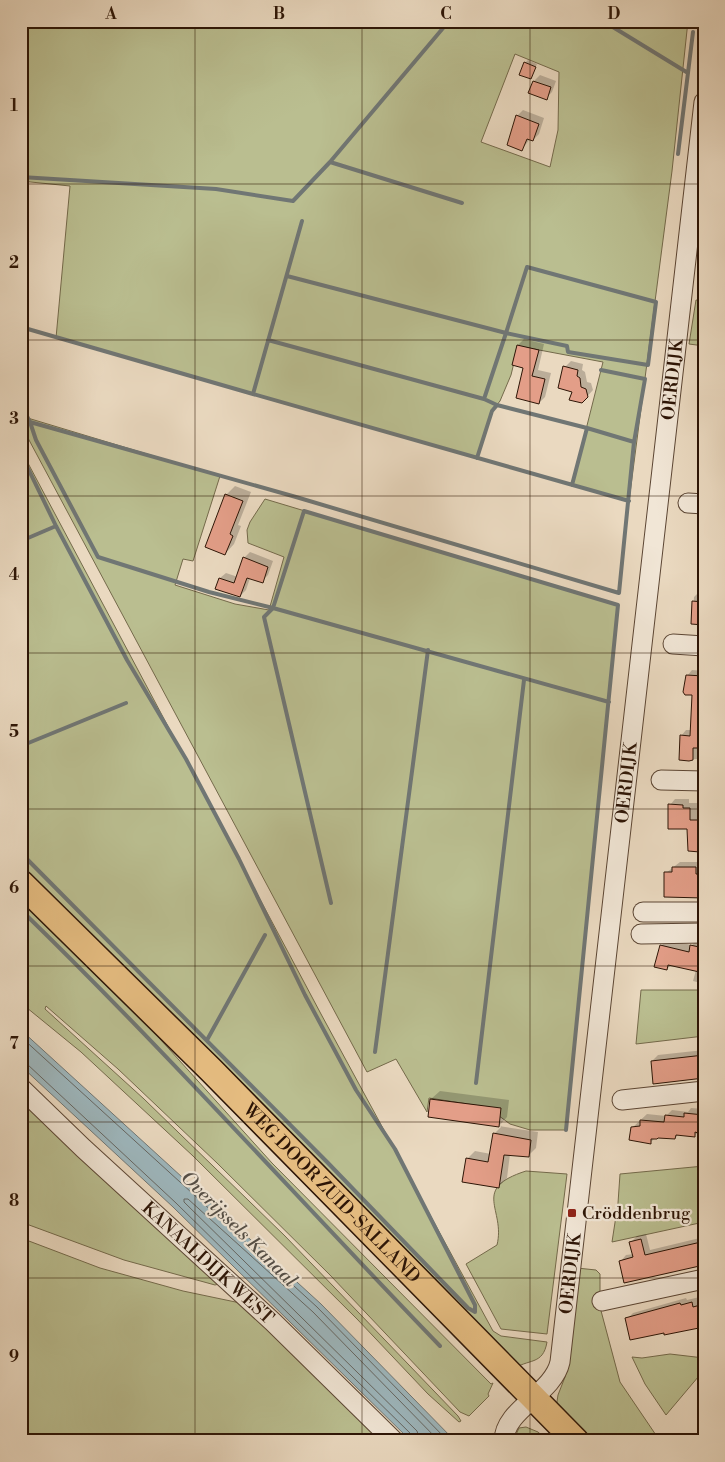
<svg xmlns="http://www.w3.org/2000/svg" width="725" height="1462" viewBox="0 0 725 1462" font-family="'Libre Bodoni',serif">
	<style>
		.green { fill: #babe90; stroke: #746a4b; fill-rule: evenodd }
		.water { fill: #9db7be; stroke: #707674 }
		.shadow { fill: #0003 }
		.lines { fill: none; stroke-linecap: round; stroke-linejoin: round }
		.shore { stroke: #656662; stroke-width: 1 }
		.stream { stroke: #707674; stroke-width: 4 }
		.building { fill: #e39e88; stroke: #2d1506 }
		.minor-casing { stroke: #5c4634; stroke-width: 21 }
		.major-casing { stroke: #2d1506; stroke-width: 28 }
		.minor { stroke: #f1e6d6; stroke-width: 19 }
		.major { stroke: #e5bc80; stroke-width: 25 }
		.grid { fill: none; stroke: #2d1506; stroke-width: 1; stroke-opacity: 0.55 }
		.poi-dot { fill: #8f2418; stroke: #f1e6d6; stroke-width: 2 }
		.labels { text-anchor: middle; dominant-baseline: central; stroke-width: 4.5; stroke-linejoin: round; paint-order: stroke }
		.street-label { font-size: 18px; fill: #2d1506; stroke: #f1e6d6 }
		.poi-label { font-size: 18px; fill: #2d1506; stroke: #f1e6d6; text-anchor: start }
		.water-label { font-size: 19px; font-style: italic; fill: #544e46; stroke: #f1e6d6 }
		.neatline { fill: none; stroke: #2d1506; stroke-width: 2 }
		.grid-label { font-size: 16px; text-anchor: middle; font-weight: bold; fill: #2d1506 }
	</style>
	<rect width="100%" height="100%" fill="#ead9c0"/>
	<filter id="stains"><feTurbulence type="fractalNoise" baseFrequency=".004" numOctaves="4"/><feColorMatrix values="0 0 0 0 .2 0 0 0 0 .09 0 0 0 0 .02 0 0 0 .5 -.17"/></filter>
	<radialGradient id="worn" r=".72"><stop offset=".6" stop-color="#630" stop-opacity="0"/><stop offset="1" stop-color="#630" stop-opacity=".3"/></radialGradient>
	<path class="green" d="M21 21H688L672 171 629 501 572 485 603 362 518 346 511 375 500 401 492 411 477 458 56 338 70 186 21 181ZM515 54 559 72 558 130 550 167 481 142Z
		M696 300 704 301V346L689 344Z
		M21 416 220 476 193 561 183 559 175 585 235 604 269 610 284 557 248 543 247 530 250 522 265 499 618 605 566 1130H530L510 1124 487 1107 429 1098 427 1112 396 1059 367 1072 21 425Z
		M21 450 321 1014 493 1331 501 1336 547 1342C543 1366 528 1358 512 1370L21 871Z
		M21 895 151 1029 272 1163 491 1384 493 1383 488 1394 489 1396 469 1416 460 1412 330 1275 217 1163 118 1069 46 1006 45 1009 144 1099 285 1236 458 1416 461 1421 459 1422 428 1394 357 1319 193 1156 81 1052 21 1003Z
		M641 990H704V1036L636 1044Z
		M21 1098 219 1284 215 1285 124 1260 21 1222Z
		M704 1166V1222L612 1242 618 1203 620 1174Z
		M526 1171 567 1174 547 1334 501 1329 466 1264 497 1245C506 1209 470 1189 526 1171Z
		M21 1238 100 1268 183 1291 245 1304 386 1441H21Z
		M577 1268 596 1270 600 1274V1307L620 1382 660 1441H583L556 1408 558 1395 565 1377Z
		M670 1354 704 1358V1370L666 1415 645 1384 632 1357 642 1358Z
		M526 1427 538 1432 548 1441H513L519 1428Z"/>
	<path class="water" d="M21 1030 321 1304 455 1441H411L173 1207 21 1066Z"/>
	<path class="shadow" d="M528 60 537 64 531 78 525 63Z
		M540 75 556 81 552 92 546 98 530 92 534 81Z
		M523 110 544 118 539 134 533 140 530 139 522 149 517 116Z
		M524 339 544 344 538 370 551 373 545 397 539 403 525 367 513 364 518 345Z
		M571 361 583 364 582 370 585 372 587 382 591 383 593 390 582 402 565 367Z
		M235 486 251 492 238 525 241 526 234 544 225 554 226 495Z
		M250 552 273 561 268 575 262 581 250 578 246 590 240 596 220 578 226 573 238 577 244 558Z
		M700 591H704V625L692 623 694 597Z
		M692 670 704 671V759H680L681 736 686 730H692L693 694 687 676Z
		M675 799H689V803H704V846L699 850 688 828 670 805Z
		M680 862H702L704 896 666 873Z
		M667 940 692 945 697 940 704 941V984L693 981 696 970 671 965 667 969 661 946Z
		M704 1050V1077L652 1061 658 1055Z
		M440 1091 509 1100 507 1117 499 1126 538 1132 536 1148 528 1156 510 1154 507 1178 499 1186 467 1159 475 1151 491 1154 494 1134 502 1126 429 1116 431 1099Z
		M691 1108 704 1109V1133L699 1132 694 1136 679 1134 675 1138H655L650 1143 632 1128 647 1114 666 1116 672 1110 688 1112Z
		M646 1234 650 1250 704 1237V1263L621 1261 626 1255 634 1254 631 1242 637 1236Z
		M704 1296V1325L627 1319 633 1313 686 1298 687 1300Z"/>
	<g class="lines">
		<path class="shore" d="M21 1037 317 1307 448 1441
			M21 1063 27 1064 176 1203 412 1435 414 1441
			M420 1441 417 1431 184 1202V1199H188L313 1312 439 1441"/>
		<path class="stream" d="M449 21 330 162 462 203
			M603 21 688 73
			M678 154 693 32
			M21 177 216 189 293 201 330 162
			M302 221 253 394 629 501
			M527 267 656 302 648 365 568 352 567 346 506 333Z
			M287 276 506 333 484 399
			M21 327 253 394
			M268 340 484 399 497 405
			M21 405 30 422 296 497 619 593 634 442 645 379 601 370
			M30 422 36 440 98 557 209 592 273 608 304 511 618 605 566 1130
			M21 454 56 526 127 660 186 759 239 859 305 995 356 1090 395 1149 475 1305V1312L468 1308 328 1163 21 853
			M477 458 492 411 497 405 587 428
			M572 485 587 428 634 442
			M21 541 56 526
			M21 746 126 703
			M331 903 264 617 273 608 609 702
			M21 910C166 1051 300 1201 440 1346
			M207 1040 265 935
			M375 1052 428 650
			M476 1083 524 680"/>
	</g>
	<path class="building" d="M524 62 536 67 531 79 519 75Z
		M533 81 551 87 547 100 528 93Z
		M516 115 539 124 533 141 527 139 522 151 507 145Z
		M517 345 539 350 532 376 545 379 539 404 516 398 523 368 512 365Z
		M563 366 578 370 577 376 580 378 581 387 586 389 588 397 582 403 569 400 572 392 558 388Z
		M225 494 243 501 230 534 233 536 225 555 205 547Z
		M243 557 268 567 263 583 247 578 240 597 215 589 219 578 234 583Z
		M692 601 704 602V625L691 624Z
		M686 675 704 676 700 748H693V760L689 761 679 760 680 735 690 736 692 695H685L683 692Z
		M668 804 683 805V808H690V820H704V836H700V852L688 851 687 829H668Z
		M672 867H696V874H704V898L664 897V872H672Z
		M660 945 689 952 690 945 704 948V973L668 965 667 970 654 967Z
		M704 1055V1078L653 1084 651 1061Z
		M430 1099 501 1108 499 1127 428 1117Z
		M684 1113 704 1115V1135L695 1132V1137L676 1135 675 1139 658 1138 657 1139H651V1144L629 1140 631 1127 640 1126V1120L664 1122 665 1115 684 1117Z
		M493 1133 531 1140 529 1157 504 1155 499 1188 462 1182 466 1158 488 1162Z
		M641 1239 645 1255 701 1242 704 1248V1265L624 1283 619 1261 633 1257 629 1242Z
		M692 1302 693 1307 704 1304V1327L664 1335V1333L630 1340 625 1318 680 1303 681 1305Z"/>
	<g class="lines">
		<defs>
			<g id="minor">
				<path d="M688 503 704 504"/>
				<path d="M673 644 704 646"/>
				<path d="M661 780 704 781"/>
				<path d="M643 912H704"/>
				<path d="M641 934 704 933"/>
				<path id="s1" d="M21 1088 83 1148 273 1322 394 1441"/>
				<path d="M622 1100 704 1091"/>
				<path d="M602 1301 704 1279"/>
				<path id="s2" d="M504 1441C504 1409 553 1394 560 1362L704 102"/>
			</g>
			<g id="major">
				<path id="s3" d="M21 883 211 1070 576 1441"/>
			</g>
		</defs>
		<use href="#minor" class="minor-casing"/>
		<use href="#major" class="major-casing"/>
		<use href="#minor" class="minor"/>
		<use href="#major" class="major"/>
	</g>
	<path class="grid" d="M195 21V1441M362 21V1441M530 21V1441M21 184H704M21 340H704M21 496H704M21 653H704M21 809H704M21 966H704M21 1122H704M21 1278H704"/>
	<rect class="poi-dot" x="567" y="1208" width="10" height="10" rx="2.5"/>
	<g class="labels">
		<g class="street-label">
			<text stroke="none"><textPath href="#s2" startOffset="1088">OERDIJK</textPath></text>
			<text stroke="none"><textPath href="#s2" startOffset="682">OERDIJK</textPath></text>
			<text stroke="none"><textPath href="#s3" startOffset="439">WEG DOOR ZUID-SALLAND</textPath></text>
			<text stroke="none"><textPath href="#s1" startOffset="256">KANAALDIJK WEST</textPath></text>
			<text stroke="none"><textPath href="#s2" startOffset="188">OERDIJK</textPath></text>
		</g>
		<g class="poi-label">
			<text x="582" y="1213">Cröddenbrug</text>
		</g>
		<g class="water-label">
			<text transform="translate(239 1229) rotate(45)">Overijssels Kanaal</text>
		</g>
	</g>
	<rect width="725" height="1462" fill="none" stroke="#ead9c0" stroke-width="55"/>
	<rect x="28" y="28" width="670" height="1406" class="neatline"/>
	<g class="grid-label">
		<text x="111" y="19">A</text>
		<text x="279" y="19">B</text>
		<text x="446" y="19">C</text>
		<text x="614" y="19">D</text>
		<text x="14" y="111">1</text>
		<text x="14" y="268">2</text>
		<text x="14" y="424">3</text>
		<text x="14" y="580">4</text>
		<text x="14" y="737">5</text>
		<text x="14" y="893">6</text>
		<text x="14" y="1049">7</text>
		<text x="14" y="1206">8</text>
		<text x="14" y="1362">9</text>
	</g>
	<rect width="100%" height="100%" filter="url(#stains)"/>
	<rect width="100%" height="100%" fill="url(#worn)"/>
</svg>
